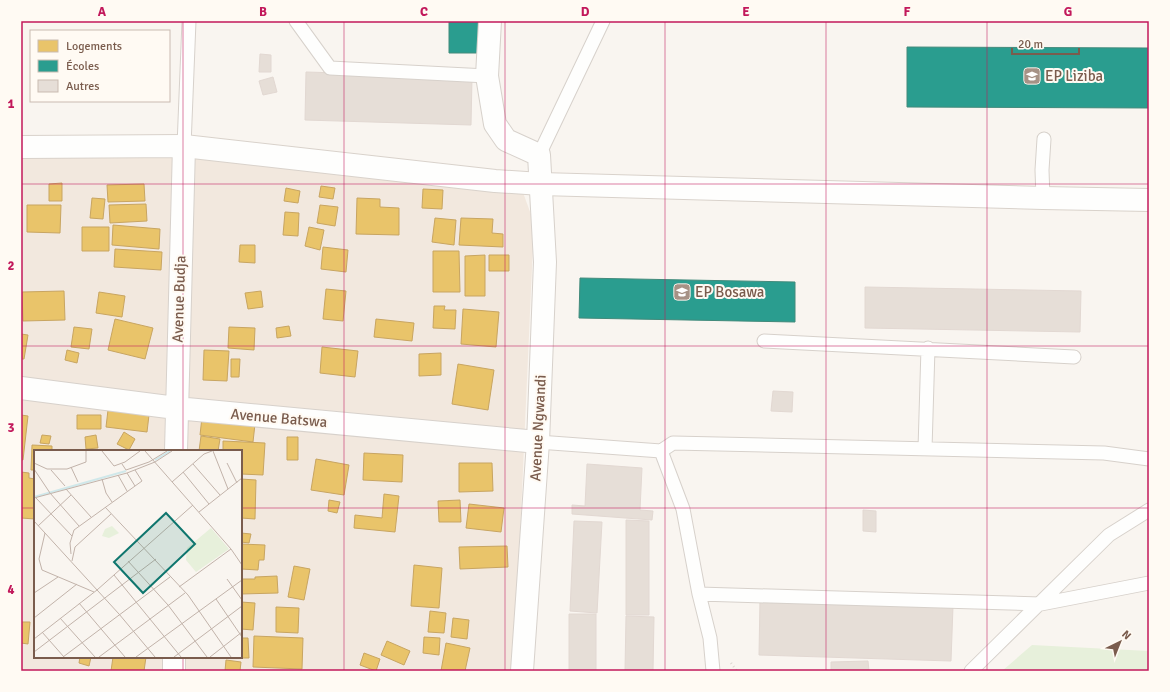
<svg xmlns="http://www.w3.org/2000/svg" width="1170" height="692" viewBox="0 0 1170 692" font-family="Signika,sans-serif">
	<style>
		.residential { fill: #f2e8de; fill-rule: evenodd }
		.green { fill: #e7f0db }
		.homes { fill: #e9c46a; stroke: #c8a561 }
		.schools { fill: #2a9d8f; stroke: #428a7b }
		.building { fill: #e6ded7; stroke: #e2d8d2 }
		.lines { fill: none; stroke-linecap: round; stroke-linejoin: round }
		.lane-casing { stroke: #d7d1cb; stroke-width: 15 }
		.street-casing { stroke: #d7d1cb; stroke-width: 24 }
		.secondary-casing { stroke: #d9d2cb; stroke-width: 24 }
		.path { stroke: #dcd5d0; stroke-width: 2.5; stroke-dasharray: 1 3; stroke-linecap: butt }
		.lane { stroke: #fefefd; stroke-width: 13 }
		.street { stroke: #fefefd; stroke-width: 22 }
		.secondary { stroke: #fefefd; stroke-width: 22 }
		.grid { fill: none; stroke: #c2185b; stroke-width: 1; stroke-opacity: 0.55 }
		.labels { text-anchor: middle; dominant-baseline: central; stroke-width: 4; stroke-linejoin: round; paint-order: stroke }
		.poi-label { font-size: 15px; fill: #7a5c4d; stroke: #fffaf3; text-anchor: start }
		.street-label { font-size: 15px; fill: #7a5c4d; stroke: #fffaf3 }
		.inset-river { fill: none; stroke: #d0e8ea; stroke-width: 2 }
		.inset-road { fill: none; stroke: #c2b3aa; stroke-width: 1 }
		.view { fill: #0f766e; fill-opacity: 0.15; stroke: #0f766e; stroke-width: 2 }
		.inset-edge { fill: none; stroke: #7a5c4d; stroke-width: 2 }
		.neatline { fill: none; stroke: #c2185b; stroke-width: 1.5 }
		.grid-label { font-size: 13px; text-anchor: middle; font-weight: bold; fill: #c2185b }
	</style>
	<rect width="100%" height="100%" fill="#f9f5f0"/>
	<path class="residential" d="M215 154 520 184 534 223 514 671H21V156ZM35 451H241V657H35Z"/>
	<path class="green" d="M1032 645 1149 651V671H1002Z"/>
	<path class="homes" d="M62 183V201H49V184Z
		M144 184 145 201 108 202 107 185Z
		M321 186 335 188 333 199 319 197Z
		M286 188 300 191 298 203 284 201Z
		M423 189 443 190 442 209 422 208Z
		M92 198 105 199 103 219 90 218Z
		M357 198 380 199V207L399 208V235L356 234Z
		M146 204 147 221 110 223 109 205Z
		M27 205H61L60 233 27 232Z
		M320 205 338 207 335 226 317 223Z
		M285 212 299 213 298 236 283 235Z
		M435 218 456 220 454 245 432 242Z
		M461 218 493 219 492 233 503 234V247L459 245Z
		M113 225 160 229 159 249 112 245Z
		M82 227H109V251H82Z
		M309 227 324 230 320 250 305 246Z
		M240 245H255V263L239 262Z
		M323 247 348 250 346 272 321 269Z
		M115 249 162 252 161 270 114 267Z
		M433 251H459L460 292H433Z
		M485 255V296H465V256Z
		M489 255H509V271H489Z
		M326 289 346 291 343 321 323 319Z
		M64 291 65 320 23 321 22 292Z
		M261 291 263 307 248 309 245 293Z
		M99 292 125 296 122 317 96 313Z
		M434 306H445L444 310H456L455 329 433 328Z
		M463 309 499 312 496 347 461 344Z
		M115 319 153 328 145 359 108 350Z
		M376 319 414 323 412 341 374 337Z
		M289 326 291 336 277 338 276 328Z
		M74 327 92 329 89 349 71 347Z
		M229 327 255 328 254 350 228 348Z
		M21 334 28 335 24 359H21Z
		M322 347 358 351 355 377 320 373Z
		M67 350 79 353 77 363 65 360Z
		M204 350 229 351 227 381 203 380Z
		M441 353V375L419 376V354Z
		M231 359H240L239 377H231Z
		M458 364 494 370 488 410 452 404Z
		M108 410 149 415 147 432 106 427Z
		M21 415 28 416 23 460H21Z
		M77 415H101V429H77Z
		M202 417 255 424 253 442 200 435Z
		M124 432 135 439 129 450 117 444Z
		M42 435 51 436 49 444 40 443Z
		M96 435 98 448 86 449 85 437Z
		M201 436 220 439 218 451H199Z
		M287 437H298V460H287Z
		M223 441 265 443 263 475 241 474V451H223Z
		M32 445 52 446V451H35V470H31Z
		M364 453 403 455 402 482 363 480Z
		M316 459 349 465 344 495 311 490Z
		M459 463H492L493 491 459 492Z
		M21 472 29 473V478L35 479V519L21 518Z
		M241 479 256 480 255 519 241 518Z
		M384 494 399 496 395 532 354 528 355 515 382 518Z
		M329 500 340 502 337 513 328 511Z
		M460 500 461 522H439L438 501Z
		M469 504 504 508 501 532 466 528Z
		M241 533 251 534 249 543 241 542Z
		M241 544 265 545 264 560H259L258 570 241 569Z
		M507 546 508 567 460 569 459 547Z
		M414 565 442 568 439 608 411 606Z
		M294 566 310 569 304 600 288 597Z
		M277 576 278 593 241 594V579H255V577Z
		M241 602 255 603 253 630 241 629Z
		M276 607 299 608 298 633 276 632Z
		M430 611 446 613 444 633 428 632Z
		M453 618 469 620 467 639 451 637Z
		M21 622H30L28 644 21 643Z
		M254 636 303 638 302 669 253 667Z
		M424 637 440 638 439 655 423 653Z
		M241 638H248L249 658H226L241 657Z
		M387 641 410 651 404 665 381 655Z
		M446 643 470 648 465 671H441Z
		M364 653 380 659 376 671 360 665Z
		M80 657H91L89 666 79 663Z
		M113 657H146L144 671H111Z
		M226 660 241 662 240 671H225Z"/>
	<path class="schools" d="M449 21H484V53H449Z
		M907 47 1149 48V108L907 107Z
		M580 278 795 282V322L579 318Z"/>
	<path class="building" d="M260 54 271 55V72H259Z
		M306 72 472 77 471 125 305 120Z
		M273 77 277 92 263 95 259 81Z
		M865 287 1081 291 1080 332 865 328Z
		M773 391 793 392 792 412 771 411Z
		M587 464 642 468 640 510 653 511 652 520 572 514V505L585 506Z
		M863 510 876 511V532L863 531Z
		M626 520 649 521V615H626Z
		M574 521 602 522 597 613 570 611Z
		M760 599 953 606 951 661 759 655Z
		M569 614H596V671H569Z
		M626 616 654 617 653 671H625Z
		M868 661 869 671H831V662Z"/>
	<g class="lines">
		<defs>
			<path id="lane" d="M296 21 330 68 487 76
				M184 146 189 21
				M539 155 603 21
				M1043 198 1042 170 1044 139
				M764 341 1074 357
				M538 442 661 451 673 443 1104 453 1149 459
				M925 449 928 348
				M661 451 683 509 699 594 710 638 713 671
				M699 594 1041 604 1149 583
				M971 671 1109 535 1149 510"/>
			<path id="street" d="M490 21 487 76 495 124 506 140 539 155 545 262 538 442 522 671
				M21 388 176 408 538 442
				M176 451 184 146
				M174 671V657"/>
			<path id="secondary" d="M21 147 184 146 495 181 541 184 1043 198 1149 200"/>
		</defs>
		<use href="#lane" class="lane-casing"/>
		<use href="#street" class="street-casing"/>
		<use href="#secondary" class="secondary-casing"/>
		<path class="path" d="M731 663 737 671"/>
		<use href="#lane" class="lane"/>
		<use href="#street" class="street"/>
		<use href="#secondary" class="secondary"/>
	</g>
	<path class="grid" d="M183 21V451M344 21V671M505 21V671M665 21V671M826 21V671M987 21V671M21 184H1149M21 346H1149M21 508H35M241 508H1149M183 657V671"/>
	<defs>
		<symbol id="school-square" viewBox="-11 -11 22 22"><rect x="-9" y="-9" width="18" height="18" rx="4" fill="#a69286" stroke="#fffaf3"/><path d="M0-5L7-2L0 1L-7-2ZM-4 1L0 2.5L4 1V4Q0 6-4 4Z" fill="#fff"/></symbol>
	</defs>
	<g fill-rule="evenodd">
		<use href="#school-square" x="1022" y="66" width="20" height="20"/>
		<use href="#school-square" x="672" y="282" width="20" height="20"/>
	</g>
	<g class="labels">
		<g class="poi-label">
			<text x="1045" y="76">EP Liziba</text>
			<text x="695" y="292">EP Bosawa</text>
		</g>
		<g class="street-label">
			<text transform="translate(179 299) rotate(-88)">Avenue Budja</text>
			<text transform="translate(279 418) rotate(5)">Avenue Batswa</text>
			<text transform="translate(538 428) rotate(-87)">Avenue Ngwandi</text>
		</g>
	</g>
	<g transform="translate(34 450)">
		<rect width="208" height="208" fill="#f9f5f0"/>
		<path d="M78 76 85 83 75 88 68 86 71 79ZM177 78 195 99 162 122 152 110 153 98Z" fill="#e7f0db"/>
		<path class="inset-river" d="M121 10 136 1M0 47 92 21"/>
		<path class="inset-road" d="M68 1 80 16 91 12 106 1M111 1 197 99 208 115M179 1 194 39M0 13 13 19H33L52 12V1M193 13 203 33M88 14 92 20 115 12 133 1M159 14 186 45M37 17 44 32M0 19 16 43 45 76M17 20 31 36M149 22 175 54M93 23 101 36M84 25 93 41M68 29 72 43 78 52M138 32 170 4 178 1M32 39 57 67M0 48 93 23 121 12 138 1M2 48 38 86M71 57 154 145 197 207M165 62 208 28M0 71 85 164 121 207M4 76 37 45M11 83 5 109 8 120 60 142M37 104 36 93 40 80 108 31 101 20M38 111 41 97 77 64M94 111 134 155 173 207M80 125 147 207M193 129 208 150M145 137 197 99M0 143 24 127M182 149 208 187M45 153 91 207M0 168 43 134M26 168 61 207M8 182 30 207M0 189 63 140 159 55M0 202 122 109M29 207 136 127M65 207 151 143M102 207 208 130M140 207 208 156M176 207 208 182"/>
		<path class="view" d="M132 63 161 94 109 143 80 112Z"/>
		<rect width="208" height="208" class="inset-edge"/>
	</g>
	<rect width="1170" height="692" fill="none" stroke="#fffaf3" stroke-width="44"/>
	<rect x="30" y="30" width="140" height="72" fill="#fffaf3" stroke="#cabbb1"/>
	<rect x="38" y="40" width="20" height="12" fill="#e9c46a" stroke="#cabbb1"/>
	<text x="66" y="50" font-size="12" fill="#7a5c4d">Logements</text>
	<rect x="38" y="60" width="20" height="12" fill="#2a9d8f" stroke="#cabbb1"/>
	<text x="66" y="70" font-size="12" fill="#7a5c4d">Écoles</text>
	<rect x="38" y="80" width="20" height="12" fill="#e6ded7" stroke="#cabbb1"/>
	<text x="66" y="90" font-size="12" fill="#7a5c4d">Autres</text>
	<g transform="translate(1120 642) rotate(43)" stroke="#fffaf3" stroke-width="3" paint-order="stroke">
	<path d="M0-3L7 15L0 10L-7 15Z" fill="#7a5c4d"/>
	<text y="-6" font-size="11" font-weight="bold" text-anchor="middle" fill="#7a5c4d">N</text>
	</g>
	<path d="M1012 48v6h67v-6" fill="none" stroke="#7a5c4d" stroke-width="2"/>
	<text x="1018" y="48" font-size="12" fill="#7a5c4d" stroke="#fffaf3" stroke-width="3" paint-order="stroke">20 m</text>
	<rect x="22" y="22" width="1126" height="648" class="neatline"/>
	<g class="grid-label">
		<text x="102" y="16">A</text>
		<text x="263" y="16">B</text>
		<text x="424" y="16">C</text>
		<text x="585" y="16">D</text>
		<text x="746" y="16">E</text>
		<text x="907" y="16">F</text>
		<text x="1068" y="16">G</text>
		<text x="11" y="108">1</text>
		<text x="11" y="270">2</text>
		<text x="11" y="432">3</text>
		<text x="11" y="594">4</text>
	</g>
</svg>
